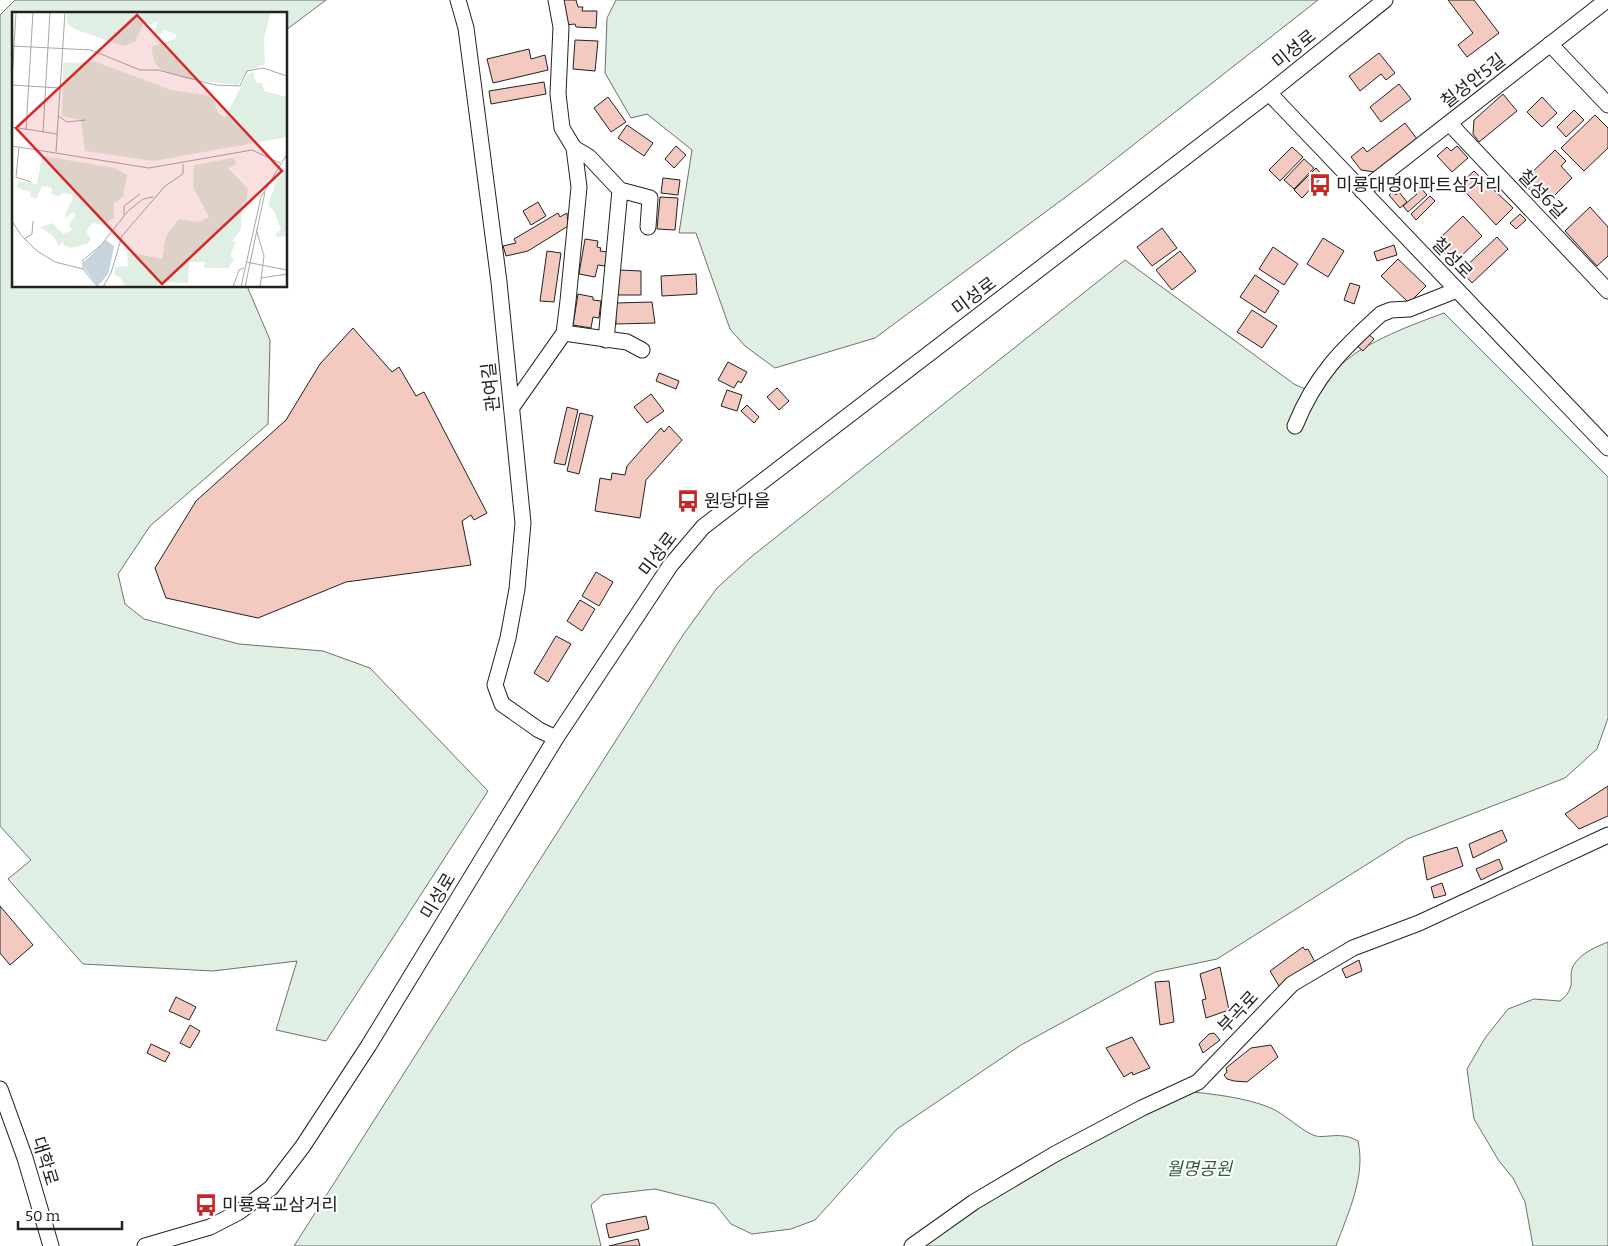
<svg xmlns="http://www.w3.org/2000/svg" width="1608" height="1246" viewBox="0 0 1608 1246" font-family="Bitter,'Noto Sans KR',serif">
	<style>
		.green { fill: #e0efe3; stroke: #6f6f6f }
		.building { fill: #f3c9c0; stroke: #222 }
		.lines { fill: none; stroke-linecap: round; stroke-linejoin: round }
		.minor-casing { stroke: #222; stroke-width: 17 }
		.minor { stroke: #fff; stroke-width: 15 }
		.labels { text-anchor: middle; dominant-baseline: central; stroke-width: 4; stroke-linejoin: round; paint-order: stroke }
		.street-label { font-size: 18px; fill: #222; stroke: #fff }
		.poi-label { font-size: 18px; fill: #222; stroke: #fff; text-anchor: start }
		.park-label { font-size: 18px; font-style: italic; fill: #2f5e38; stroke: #fff }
		.inset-road { fill: none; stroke: #a7a7a7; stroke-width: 1 }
		.view { fill: #d62828; fill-opacity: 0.15; stroke: #d62828; stroke-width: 2.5 }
		.inset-edge { fill: none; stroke: #222; stroke-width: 2.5 }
	</style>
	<rect width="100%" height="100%" fill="#fff"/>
	<path class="green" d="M15 0H326L286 30V14H14V286H247L270 340 268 424 150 526 118 574 125 604 144 619 239 644 323 651 370 668 488 791 326 1041 276 1030 297 961 213 971 83 964 8 879 31 860 0 826V15Z
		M616 0H1318L1086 182 875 338 775 368 745 346 730 329 696 233H679L692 150 647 114 631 118 605 73 607 18Z
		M1125 260 1294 384 1318 395C1326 385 1333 373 1342 364 1365 342 1414 324 1444 313L1608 477V718L1597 749 1565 778 1407 839 1217 959 1155 972 1021 1045 897 1129 815 1220 791 1229 752 1234 731 1224 715 1204 655 1189 602 1195 591 1205 601 1246H294L683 635 717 588 751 557Z
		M1608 942V1246H1533L1525 1202 1513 1178 1499 1161 1474 1119 1467 1069 1485 1038 1508 1009 1534 999 1560 1001C1580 985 1565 977 1575 963 1583 952 1596 947 1608 942Z
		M1184 1091C1212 1094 1244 1097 1271 1108 1286 1115 1298 1128 1313 1135 1324 1140 1339 1130 1358 1141 1366 1176 1348 1213 1336 1246H922L999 1194Z"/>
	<path class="building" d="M561 0H576L578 7H583L582 11H597L596 28 576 27 575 24 566 25Z
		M1448 0H1474L1499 33 1467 57 1458 45 1473 33Z
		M575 40 598 41 595 71 573 69Z
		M529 49 531 59 545 55 548 70 493 83 487 59Z
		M1379 53 1395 73 1386 80 1381 74 1360 91 1349 76Z
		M544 82 546 94 491 104 489 91Z
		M1399 84 1411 99 1381 122 1370 107Z
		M1503 94 1517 111 1479 142 1473 134 1474 120Z
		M608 97 626 122 611 132 594 108Z
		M1542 97 1557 113 1542 127 1527 112Z
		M1574 110 1584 120 1566 137 1557 127Z
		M1595 115 1608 128V148L1584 171 1561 148Z
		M1405 123 1417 139 1375 172 1361 170 1351 157 1363 147 1367 152Z
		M627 125 653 143 644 156 618 138Z
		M676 146 686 155 674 168 665 159Z
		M1457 146 1468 158 1452 172 1437 156 1447 147 1451 151Z
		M1292 147 1303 157 1280 181 1269 170Z
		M1555 150 1566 161 1561 166 1572 178 1545 205 1522 182Z
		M1304 159 1314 168 1294 189 1284 180Z
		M1316 168 1323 176 1302 198 1294 190Z
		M1474 171 1513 208 1496 225 1459 185Z
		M663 178 680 180 678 195 661 193Z
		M1415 181 1427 195 1408 212 1403 206 1417 194 1409 186Z
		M1393 191 1396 195 1399 192 1407 202 1400 208 1389 195Z
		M1430 196 1435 201 1416 220 1411 214Z
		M660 197 678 198 675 230 657 229Z
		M538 202 546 216 531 225 523 211Z
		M1590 207 1608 227V256L1597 266 1565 231Z
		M558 213 560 217 567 213 568 226 565 228 528 251 506 256 503 246 516 243 514 239Z
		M1520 214 1526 220 1516 229 1510 223Z
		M1463 216 1482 236 1454 263 1435 243Z
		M1162 228 1177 248 1152 266 1137 247Z
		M1497 237 1508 249 1472 283 1461 271Z
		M1323 238 1344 251 1328 277 1307 264Z
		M585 239 598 241 597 247 601 248 600 251 608 252 605 266 598 265 595 277 579 274Z
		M1394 245 1397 255 1377 261 1374 252Z
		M1273 247 1298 264 1284 285 1259 269Z
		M547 251 561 253 554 302 540 301Z
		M1180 251 1196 271 1172 290 1156 270Z
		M1398 259 1426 286 1409 303 1381 276Z
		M619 270 641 271V295H618Z
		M696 274 697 294 662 296 661 276Z
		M1255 275 1279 291 1265 313 1240 297Z
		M1350 283 1360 286 1354 304 1344 300Z
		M578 294 593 297V300L601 301 599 318 593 317 591 328 573 325Z
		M652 302 655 323 616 324 615 303Z
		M1252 310 1277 326 1262 348 1237 332Z
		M353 328 392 372 399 367 416 396 424 392 487 513 474 520 471 515 462 521 471 565 346 582 258 618 166 598 155 568 196 501 286 420 320 364Z
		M1367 333 1374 339 1363 351 1356 345Z
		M728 362 747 372 741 383 738 381 734 388 718 380Z
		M659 373 679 381 676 389 656 381Z
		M777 388 789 401 779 410 767 397Z
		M727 390 742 395 737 411 721 406Z
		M651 394 664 411 647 423 634 407Z
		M747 405 759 417 754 423 741 411Z
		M567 407 578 410 565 465 554 463Z
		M580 413 593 416 579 474 567 471Z
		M669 426 682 440 646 480 640 518 595 511 600 478 611 480 612 473 625 475 627 466 661 428 664 432Z
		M596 572 613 582 599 606 582 596Z
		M580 600 595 609 582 631 567 621Z
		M556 636 571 644 548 682 534 673Z
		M1608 786V816L1579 829 1565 814Z
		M1502 830 1507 841 1473 858 1469 844Z
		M1457 847 1463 866 1427 880 1423 857Z
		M1499 859 1503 869 1481 880 1476 869Z
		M1442 883 1446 895 1434 898 1431 887Z
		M0 906 33 945 10 965 0 953Z
		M1303 947 1305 950 1308 949 1315 962 1279 986 1270 971Z
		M1359 960 1362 971 1346 978 1342 969Z
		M1220 967 1229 1010 1206 1018 1202 1000 1206 999 1200 974Z
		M1169 981 1174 1022 1160 1025 1155 982Z
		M176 997 196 1007 189 1020 169 1011Z
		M190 1025 200 1031 190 1048 180 1043Z
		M1214 1033 1220 1040 1203 1053 1199 1044 1209 1034Z
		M1132 1037 1150 1068 1133 1075 1132 1072 1124 1077 1106 1048Z
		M151 1044 170 1053 165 1062 147 1053Z
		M1271 1045 1278 1057 1247 1082 1234 1081 1227 1079 1224 1075 1227 1072 1226 1068 1251 1048Z
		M646 1216 649 1229 609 1238 606 1224Z
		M638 1239 640 1246H609Z"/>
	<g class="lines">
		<defs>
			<path id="minor" d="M458 0 466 28 499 282 523 523 517 589 508 638 495 685 502 704 539 730 556 738
				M1550 44 1608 105
				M1269 93 1608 448
				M1449 123 1608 291
				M574 148 589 157 620 190 606 340
				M620 190 650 198 648 227
				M1362 191 1607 0
				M564 333 627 342 642 350
				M512 407 564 333 568 301 579 187 574 148 562 128 558 94 561 27 556 0
				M1295 426C1315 376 1342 349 1381 314L1391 310 1409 309 1457 290
				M0 1089 25 1158 51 1246
				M145 1246 210 1227 239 1212 271 1188 303 1146 369 1045 556 738 670 566 703 527 1269 93 1385 0
				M912 1246 974 1202 1055 1154 1142 1108 1198 1082 1292 984 1353 948 1419 923 1608 835"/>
		</defs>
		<use href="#minor" class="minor-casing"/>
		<use href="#minor" class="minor"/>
	</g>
	<defs>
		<symbol id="bus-bare" viewBox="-9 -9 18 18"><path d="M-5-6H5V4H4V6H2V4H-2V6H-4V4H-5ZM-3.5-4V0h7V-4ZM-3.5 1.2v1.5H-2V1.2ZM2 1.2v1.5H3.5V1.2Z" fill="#c62828" stroke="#fff" stroke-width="2.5" paint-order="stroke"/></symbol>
	</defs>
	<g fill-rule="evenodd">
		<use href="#bus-bare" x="1304" y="169" width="32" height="32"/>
		<use href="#bus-bare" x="672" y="485" width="32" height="32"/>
		<use href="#bus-bare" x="190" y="1189" width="32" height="32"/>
	</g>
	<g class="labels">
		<g class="street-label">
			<text transform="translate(1294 49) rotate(-39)">미성로</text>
			<text transform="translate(1473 81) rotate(-38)">칠성안5길</text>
			<text transform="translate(1542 194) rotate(46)">칠성6길</text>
			<text transform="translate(1452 258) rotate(46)">칠성로</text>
			<text transform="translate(974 296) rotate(-37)">미성로</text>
			<text transform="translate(491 387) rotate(-96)">관여길</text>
			<text transform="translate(658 554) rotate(-53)">미성로</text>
			<text transform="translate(438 896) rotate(-59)">미성로</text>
			<text transform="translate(1238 1012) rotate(-47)">부곡로</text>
			<text transform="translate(45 1161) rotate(73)">대학로</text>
		</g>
		<g class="poi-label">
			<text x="1336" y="185">미룡대명아파트삼거리</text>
			<text x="704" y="501">원당마을</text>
			<text x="222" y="1205">미룡육교삼거리</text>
		</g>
		<g class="park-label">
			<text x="1199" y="1169">월명공원</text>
		</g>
	</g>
	<g transform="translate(12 12)">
		<rect width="275" height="275" fill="#fff"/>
		<path d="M55 0H259L252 26 253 52 237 58 226 73 175 67 149 58 142 49 139 35 163 27 165 23 152 18 150 22 143 21 145 9 139 13 132 10 123 30 111 34 62 17 55 11ZM84 50 159 78 194 83 201 87 206 101 213 106 235 63 241 59 244 71H250L252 79 275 85V125L142 149 73 139 69 108 50 104 51 51ZM30 144 103 156 115 163 111 185 102 191V206L91 213 81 211 74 219 79 228 75 232 59 236 51 233 52 228 47 234 41 224 28 215 40 211 51 222 60 218 57 213 64 202 60 200 54 206 53 203 61 186 59 182 50 181 47 185 39 182 40 176 30 174 24 187 18 184 19 180 5 176 6 169 25 172ZM221 146 225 152 216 156 236 177 234 192 230 191 229 217 220 229 224 230 218 244 222 247 217 256H192L193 250H177L176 271 145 270V275H113L109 266 103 263V255L116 254 115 240 150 247 154 224 167 207 187 210 197 205 181 175 182 153ZM275 156V224L265 225 263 223 269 217 262 199 256 194 263 172Z" fill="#e0efe3"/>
		<path d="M94 228 102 234 100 245 96 262 86 274 72 256V250Z" fill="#c7d3dd"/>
		<path class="inset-road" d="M0 34 79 38 128 58H146L203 73 228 74 235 59 251 56 275 64M0 69 4 0M0 73 48 76M46 104 55 110 74 108M0 115 45 122M14 118 21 0M31 120 38 0M0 134 137 156 240 138 268 151M7 135 4 165 19 170M44 140 53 0M112 203V194L128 182M0 209 9 223 25 239 43 250 71 257 86 275M244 217 252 244 248 275M12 227 20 222 21 209M234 250 275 258M71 257V248L89 233 116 199 131 187 141 185M249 266 275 262M91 275 99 261 110 224 153 174 171 162V152M221 275 227 258 232 256M229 275 249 185 275 142M233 275 253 180"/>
		<path class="view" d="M125 3 270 159 150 272 4 116Z"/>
		<rect width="275" height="275" class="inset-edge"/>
	</g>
	<path d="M18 1221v8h104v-8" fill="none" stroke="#222222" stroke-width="2.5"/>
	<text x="25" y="1221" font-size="15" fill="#222222" stroke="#ffffff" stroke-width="4" paint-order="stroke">50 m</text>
</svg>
